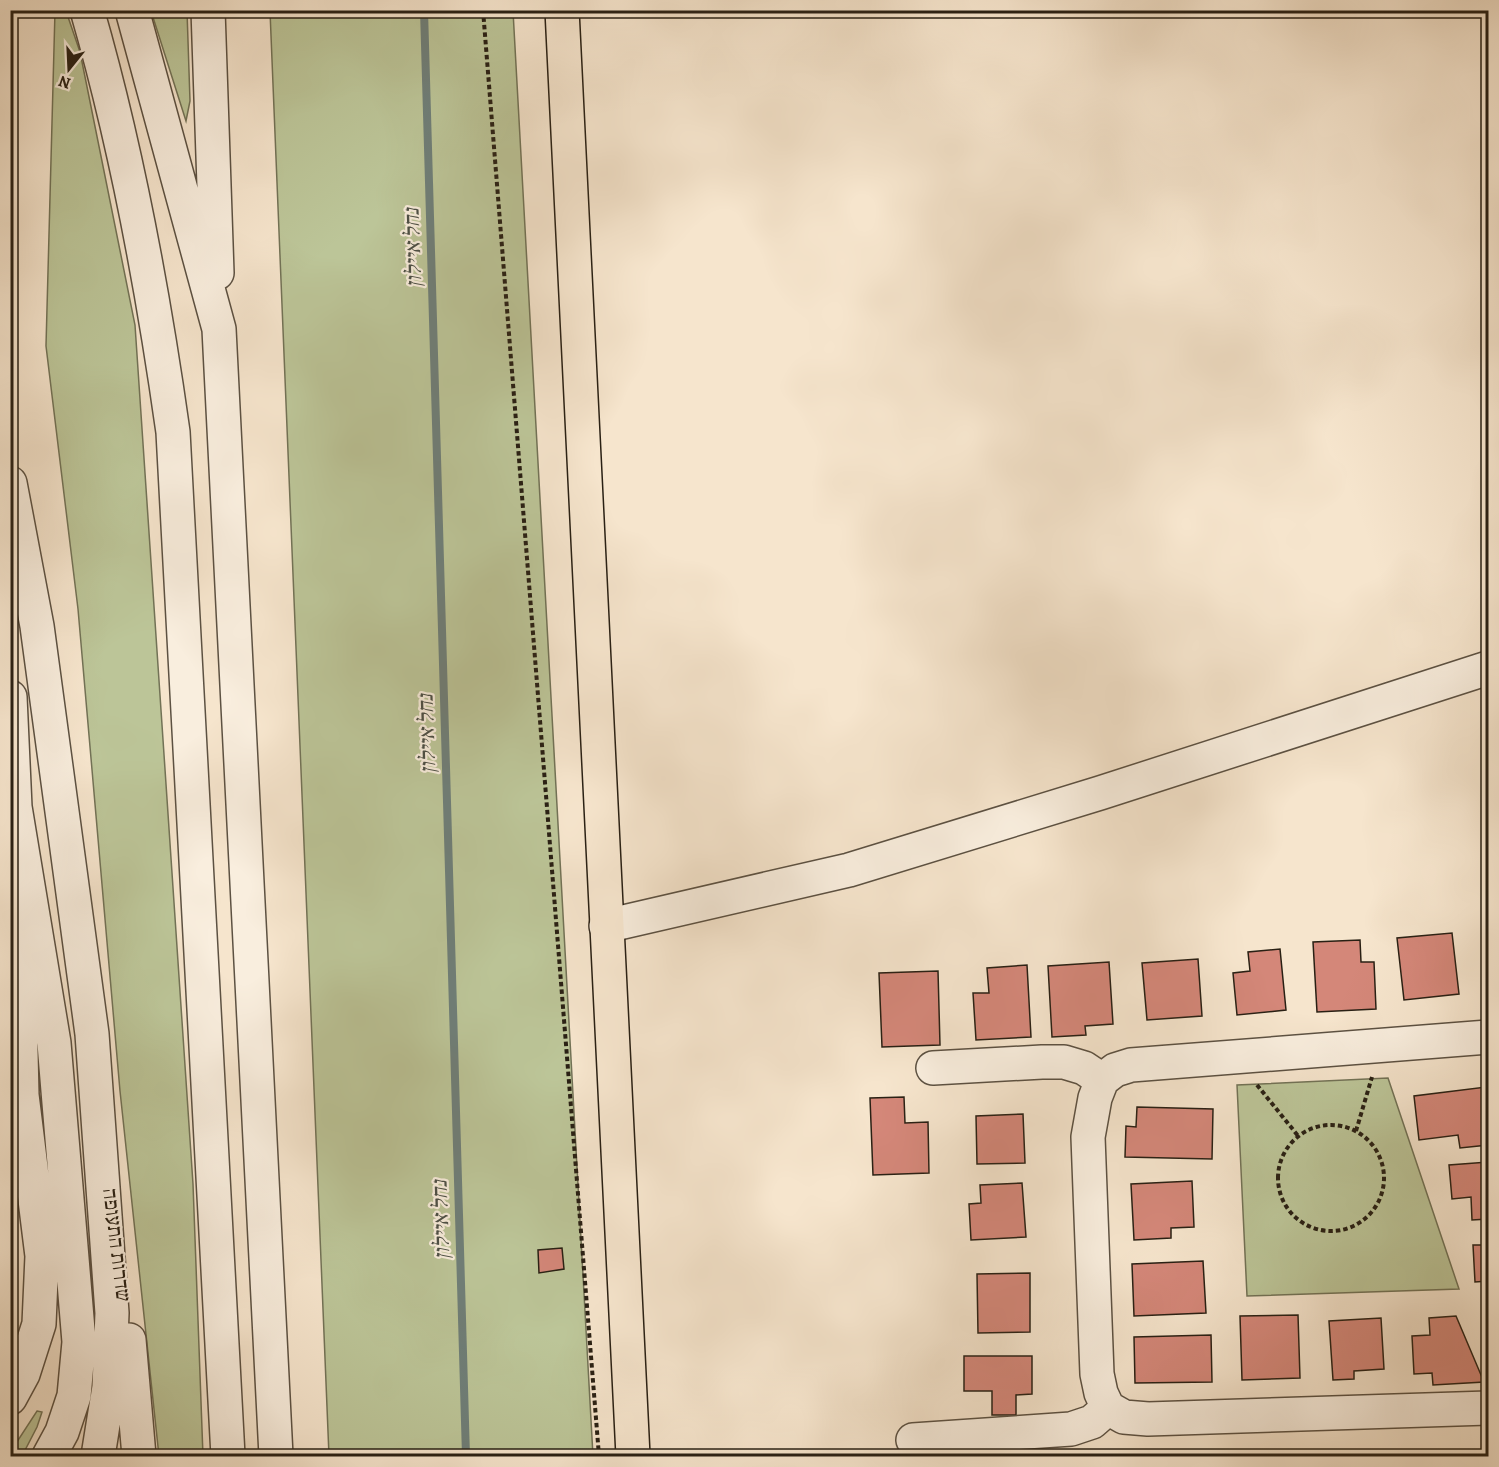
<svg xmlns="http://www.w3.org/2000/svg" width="1499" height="1467" viewBox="0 0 1499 1467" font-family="Alegreya,'Frank Ruhl Libre',serif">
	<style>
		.green { fill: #bcc598; stroke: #727256; stroke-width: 1.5 }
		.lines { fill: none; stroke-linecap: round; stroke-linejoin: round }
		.stream { stroke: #6f7f79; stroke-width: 8 }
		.building { fill: #d48779; stroke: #292014; stroke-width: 1.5 }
		.minor-casing { stroke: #5c5142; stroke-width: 36 }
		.major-casing { stroke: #292014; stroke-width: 36 }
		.path { stroke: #292014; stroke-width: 4; stroke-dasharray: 4.5 3; stroke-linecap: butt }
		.minor { stroke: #f9eede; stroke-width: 33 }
		.major { stroke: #f6e5cd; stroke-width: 33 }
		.labels { text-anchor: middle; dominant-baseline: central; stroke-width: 4.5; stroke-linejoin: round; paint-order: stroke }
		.street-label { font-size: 21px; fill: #292014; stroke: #f9eede }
		.water-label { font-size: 22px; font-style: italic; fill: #4c4f46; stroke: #f9eede }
	</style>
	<rect width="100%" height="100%" fill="#f6e5cd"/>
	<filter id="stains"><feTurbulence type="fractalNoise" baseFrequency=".00333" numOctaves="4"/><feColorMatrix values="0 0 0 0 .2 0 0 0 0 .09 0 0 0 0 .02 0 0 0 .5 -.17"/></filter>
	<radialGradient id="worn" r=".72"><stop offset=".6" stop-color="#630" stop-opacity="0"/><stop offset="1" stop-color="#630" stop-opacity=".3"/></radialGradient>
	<path class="green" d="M55 11H66L80 52 135 325 193 1184 203 1456H159L120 1091 78 609 46 346Z
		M151 11H187L190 101 186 121Z
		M270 11H513L593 1456H329Z
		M1388 1078 1459 1289 1247 1296 1237 1085Z
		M10 1221 13 1292 11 1320H10Z
		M37 1411 42 1412 37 1427 22 1456H11V1451Z"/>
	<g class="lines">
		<path class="stream" d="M424 10 466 1456"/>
	</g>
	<path class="building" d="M1452 933 1459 994 1404 1000 1397 938Z
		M1360 940 1361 962H1374L1376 1009 1317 1012 1313 942Z
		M1280 949 1286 1010 1237 1015 1233 973 1250 971 1248 952Z
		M1198 959 1202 1016 1147 1020 1142 963Z
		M1109 962 1113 1024 1085 1026 1086 1035 1052 1037 1048 966Z
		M1027 965 1031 1037 976 1040 973 993H989L987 968Z
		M938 971 940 1045 882 1047 879 973Z
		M1486 1087 1488 1109V1145L1460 1148 1458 1135 1419 1140 1414 1096Z
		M904 1097 905 1123 928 1122 929 1173 873 1175 870 1098Z
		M1137 1107 1213 1109 1212 1159 1125 1157 1126 1126 1136 1127Z
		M1023 1114 1025 1163 977 1164 976 1116Z
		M1488 1162V1219L1472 1220 1471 1197 1452 1199 1449 1165Z
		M1192 1181 1194 1227 1171 1228V1238L1134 1240 1131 1184Z
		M1022 1183 1026 1237 971 1240 969 1204 981 1203 980 1185Z
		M1473 1245H1488V1281L1475 1282Z
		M562 1248 564 1269 539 1273 538 1250Z
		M1203 1261 1206 1313 1134 1316 1132 1264Z
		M1030 1273V1332L978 1333 977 1274Z
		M1298 1315 1300 1378 1242 1380 1240 1316Z
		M1456 1316 1484 1382 1433 1385 1432 1373 1414 1374 1412 1336 1430 1335 1429 1318Z
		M1381 1318 1384 1369 1354 1371V1379L1333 1380 1329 1321Z
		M1211 1335 1212 1382 1135 1383 1134 1337Z
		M964 1356H1032V1394L1016 1395V1415H992V1391H964Z"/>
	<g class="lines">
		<defs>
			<path id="minor" d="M87 10C127 148 153 290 173 432L228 1456
				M132 10 219 329 276 1456
				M208 10 217 273
				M10 483 37 626 92 1034 112 1313 109 1387 98 1456
				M10 697 15 807 54 1043 79 1342 74 1396 62 1432 49 1456
				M606 926 849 870 1100 793 1488 668
				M933 1068 1042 1062H1064L1084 1068 1102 1080 1115 1070 1131 1065 1488 1037
				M1102 1080 1095 1098 1088 1137 1097 1374 1101 1393 1108 1408
				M129 1340 139 1456
				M10 1398 23 1374 39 1324 42 1256 22 1095 18 924
				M913 1440 1071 1429 1092 1422 1108 1408 1124 1417 1148 1419 1488 1408"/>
			<path id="major" d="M562 10 633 1456"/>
		</defs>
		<use href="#minor" class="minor-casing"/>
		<use href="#major" class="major-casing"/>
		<path class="path" d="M483 10 599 1456
			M1257 1085 1299 1137
			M1278 1178a53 53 0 1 1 106 0a53 53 0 1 1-106 0Z
			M1356 1131 1372 1077"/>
		<use href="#minor" class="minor"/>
		<use href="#major" class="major"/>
	</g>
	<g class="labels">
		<g class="street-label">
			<text transform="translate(117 1245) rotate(83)">שדרות התעופה</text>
		</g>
		<g class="water-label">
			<text transform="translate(413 248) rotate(-92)">נחל איילון</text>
			<text transform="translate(427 734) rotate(-92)">נחל איילון</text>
			<text transform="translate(441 1220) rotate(-92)">נחל איילון</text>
		</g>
	</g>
	<rect width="1499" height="1467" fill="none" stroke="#f6e5cd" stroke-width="36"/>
	<rect x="12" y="12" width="1475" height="1443" fill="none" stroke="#292014" stroke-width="3"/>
	<rect x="18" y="18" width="1463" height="1431" fill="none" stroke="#292014" stroke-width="1.5"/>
	<g transform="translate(69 69) rotate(198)" stroke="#f9eede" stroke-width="4.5" paint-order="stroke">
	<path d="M0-4.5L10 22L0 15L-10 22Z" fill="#292014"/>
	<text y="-9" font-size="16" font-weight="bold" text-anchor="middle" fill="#292014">N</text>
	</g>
	<rect width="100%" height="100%" filter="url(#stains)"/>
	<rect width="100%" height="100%" fill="url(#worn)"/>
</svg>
